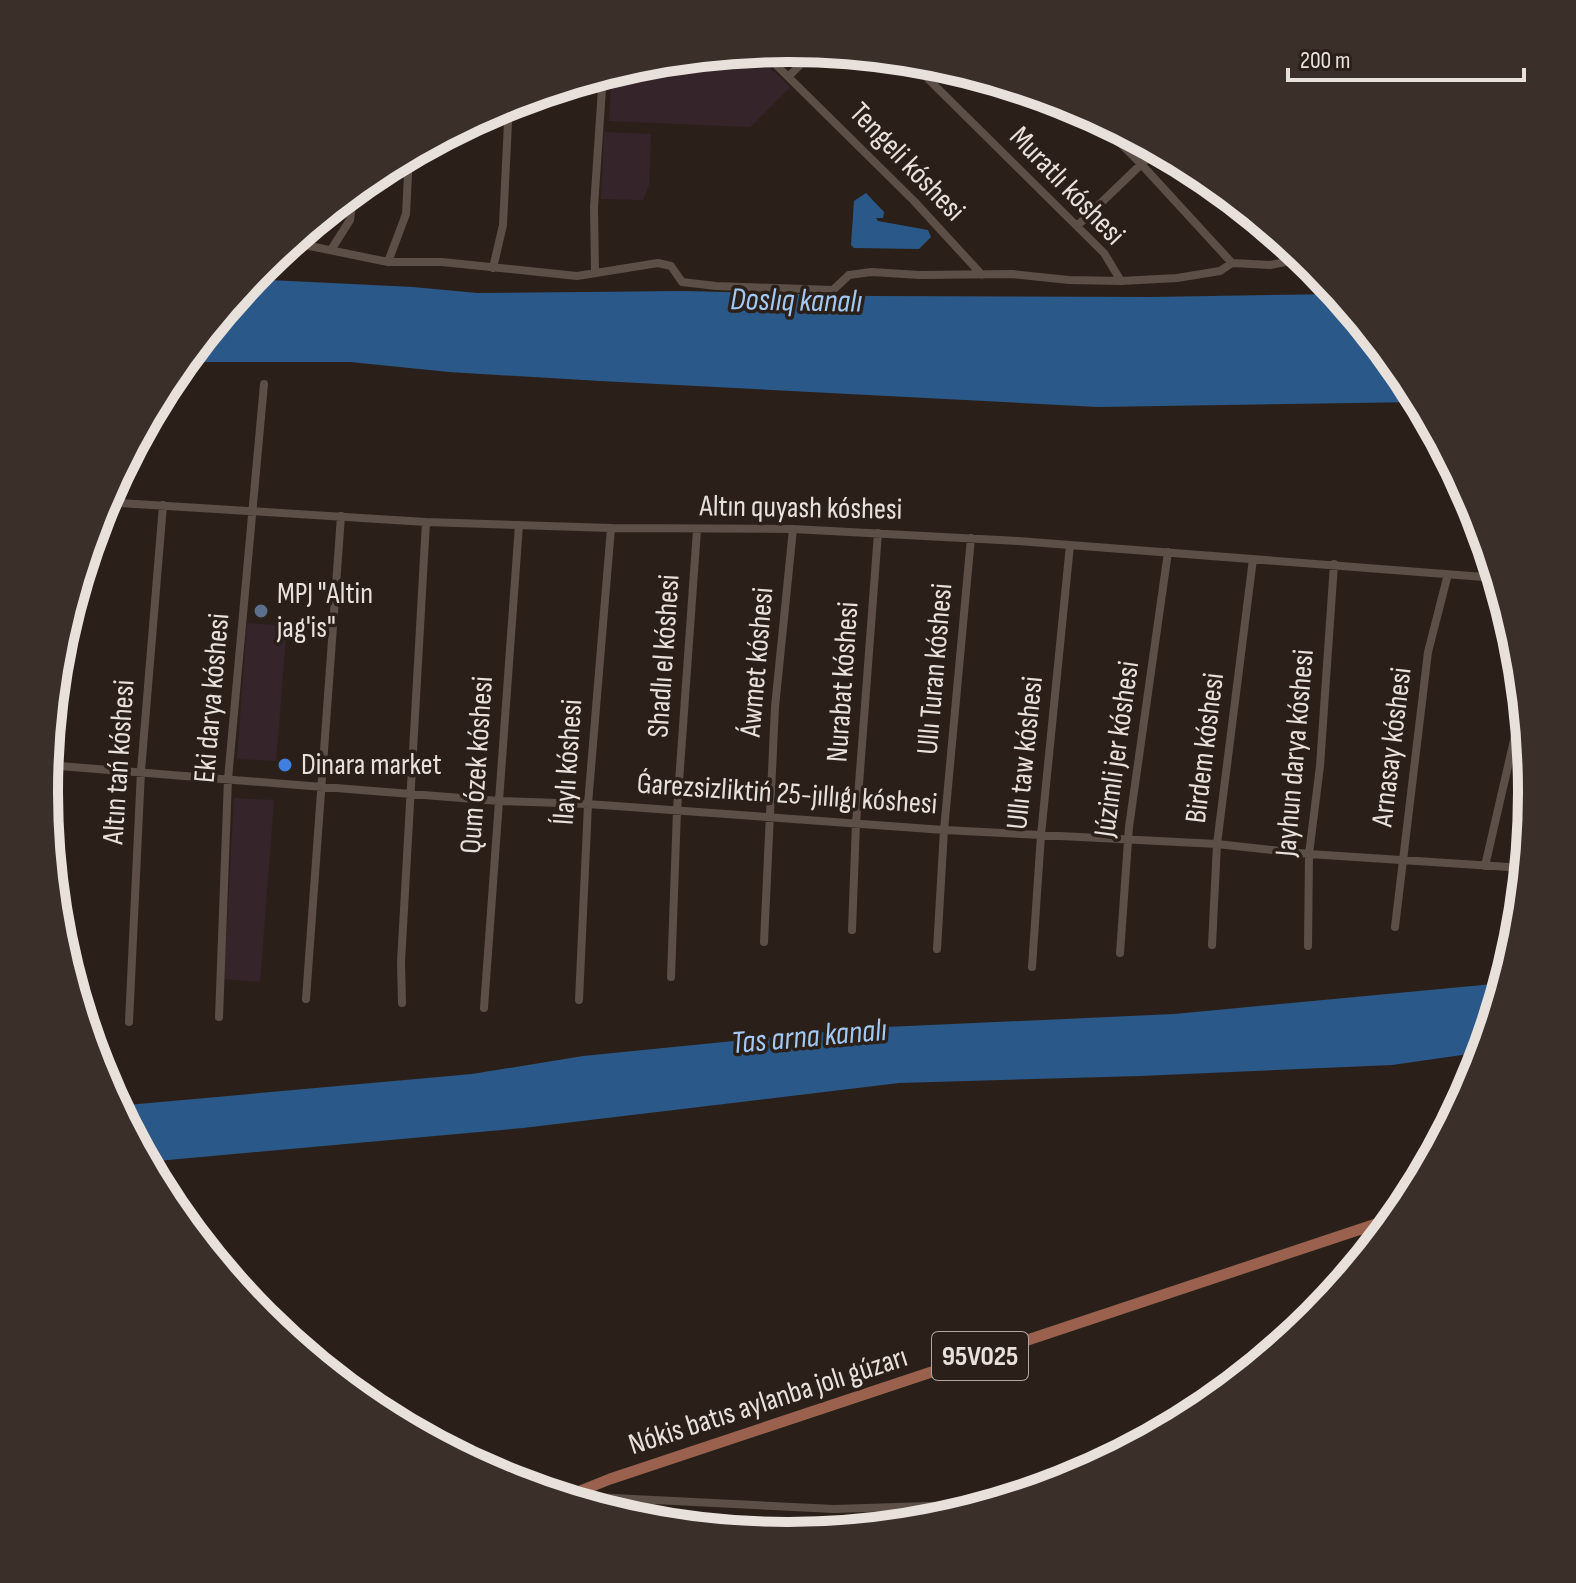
<svg xmlns="http://www.w3.org/2000/svg" width="1576" height="1583" viewBox="0 0 1576 1583" font-family="'Sofia Sans Condensed',sans-serif">
	<style>
		.education { fill: #36242b }
		.water { fill: #2a5888 }
		.lines { fill: none; stroke-linecap: round; stroke-linejoin: round }
		.minor { stroke: #5b4f47; stroke-width: 8 }
		.major { stroke: #9a614f; stroke-width: 11 }
		.service-dot { fill: #5c6f8a; stroke: #2b2019; stroke-width: 3 }
		.shop-dot { fill: #3f7fe0; stroke: #2b2019; stroke-width: 3 }
		.labels { text-anchor: middle; dominant-baseline: central; stroke-width: 7; stroke-linejoin: round; paint-order: stroke }
		.shield { fill: #2b2019; stroke: #afa6a1; stroke-width: 2 }
		.shield-label { font-size: 28px; font-weight: bold; fill: #e8e0db }
		.street-label { font-size: 30px; fill: #e8e0db; stroke: #2b2019 }
		.poi-label { font-size: 30px; fill: #e8e0db; stroke: #2b2019; text-anchor: start }
		.water-label { font-size: 32px; font-style: italic; fill: #a2c9f4; stroke: #2b2019 }
		.rim { fill: none; stroke: #e8e0db; stroke-width: 10 }
	</style>
	<rect width="100%" height="100%" fill="#2b2019"/>
	<path class="education" d="M753 51 790 87 750 127 609 121 612 71 643 62Z
		M604 132 651 134 649 185 643 200 601 199Z
		M247 623 287 626 276 761 237 759Z
		M234 798 274 800 260 982 224 979Z"/>
	<path class="water" d="M866 193 884 212 883 218H876L878 221 928 230 931 237 919 249 854 248 851 245 854 201Z
		M251 279 413 287 477 293 685 291 871 296 1151 297 1338 294 1407 379 1419 402 1098 407 600 381 449 372 350 362H183Z
		M1504 983 1483 1052 1392 1065 1140 1076 899 1083 523 1128 146 1162 116 1106 472 1074 583 1056 864 1028 1174 1014Z"/>
	<g class="lines">
		<path class="minor" d="M761 50 914 201 982 275
			M908 59 1104 253 1121 281
			M789 76 815 50
			M1090 113 1142 165 1232 263
			M1077 226 1157 149
			M290 242 388 262H442L577 276 658 263 671 266 682 282 716 286 833 290 849 275 871 272 920 275 1012 274 1069 280 1121 281 1177 278 1220 271 1232 263 1270 265 1305 258
			M331 250 350 220 354 190
			M388 262 406 214 409 155
			M493 268 503 225 509 102
			M595 273 594 207 603 74
			M103 502 426 522 611 528 793 529 1018 541 1497 578
			M47 765 499 801 588 804 944 830 1217 844 1309 854 1524 868
			M49 839 60 641
			M1485 866 1523 701
			M1395 927 1428 652 1448 574
			M852 930 856 824 878 533
			M764 942 775 707 793 529
			M1212 945 1217 844 1253 559
			M1308 946 1309 854 1320 766 1334 564
			M937 949 944 830 971 538
			M1120 953 1129 827 1168 552
			M1032 967 1041 835 1070 545
			M671 977 677 810 697 530
			M306 999 341 516
			M579 1000 588 804 611 528
			M402 1003 401 962 426 522
			M484 1008 519 525
			M219 1017 228 779 264 384
			M129 1022 141 771 163 505
			M573 1496 834 1509 990 1504"/>
		<path class="major" d="M565 1497 610 1479 1397 1217"/>
	</g>
	<circle class="service-dot" cx="261" cy="611" r="8"/>
	<circle class="shop-dot" cx="285" cy="765" r="8"/>
	<g class="labels">
		<rect class="shield" x="932" y="1332" width="96" height="48" rx="6"/>
		<g class="shield-label">
			<text x="980" y="1356">95V025</text>
		</g>
		<g class="street-label">
			<text transform="translate(907 162) rotate(46)">Tengeli kóshesi</text>
			<text transform="translate(1067 186) rotate(46)">Muratlı kóshesi</text>
			<text transform="translate(801 508) rotate(1)">Altın quyash kóshesi</text>
			<text transform="translate(664 656) rotate(-86)">Shadlı el kóshesi</text>
			<text transform="translate(757 662) rotate(-85)">Áwmet kóshesi</text>
			<text transform="translate(935 669) rotate(-85)">Ullı Turan kóshesi</text>
			<text transform="translate(843 682) rotate(-86)">Nurabat kóshesi</text>
			<text transform="translate(212 698) rotate(-85)">Eki darya kóshesi</text>
			<text transform="translate(1392 747) rotate(-83)">Arnasay kóshesi</text>
			<text transform="translate(1205 748) rotate(-83)">Birdem kóshesi</text>
			<text transform="translate(1117 749) rotate(-82)">Júzimli jer kóshesi</text>
			<text transform="translate(1025 753) rotate(-84)">Ullı taw kóshesi</text>
			<text transform="translate(1295 753) rotate(-85)">Jayhun darya kóshesi</text>
			<text transform="translate(119 762) rotate(-86)">Altın tań kóshesi</text>
			<text transform="translate(568 762) rotate(-86)">Ílaylı kóshesi</text>
			<text transform="translate(477 765) rotate(-86)">Qum ózek kóshesi</text>
			<text transform="translate(787 794) rotate(4)">Ǵarezsizliktiń 25-jıllıǵı kóshesi</text>
			<text transform="translate(768 1401) rotate(-18)">Nókis batıs aylanba jolı gúzarı</text>
		</g>
		<g class="poi-label">
			<text x="277" y="594">MPJ "Altin<tspan x="277" dy="34">jag'is"</tspan></text>
			<text x="301" y="765">Dinara market</text>
		</g>
		<g class="water-label">
			<text transform="translate(796 301) rotate(1)">Doslıq kanalı</text>
			<text transform="translate(809 1037) rotate(-5)">Tas arna kanalı</text>
		</g>
	</g>
	<path d="M0 0H1576V1583H0ZM58 792a730 730 0 1 1 1460 0a730 730 0 1 1-1460 0Z" fill="#3a2f29" fill-rule="evenodd"/>
	<path class="rim" d="M58 792a730 730 0 1 1 1460 0a730 730 0 1 1-1460 0Z"/>
	<path d="M1288 68v12h236v-12" fill="none" stroke="#e8e0db" stroke-width="4"/>
	<text x="1300" y="68" font-size="24" fill="#e8e0db" stroke="#2b2019" stroke-width="6" paint-order="stroke">200 m</text>
</svg>
